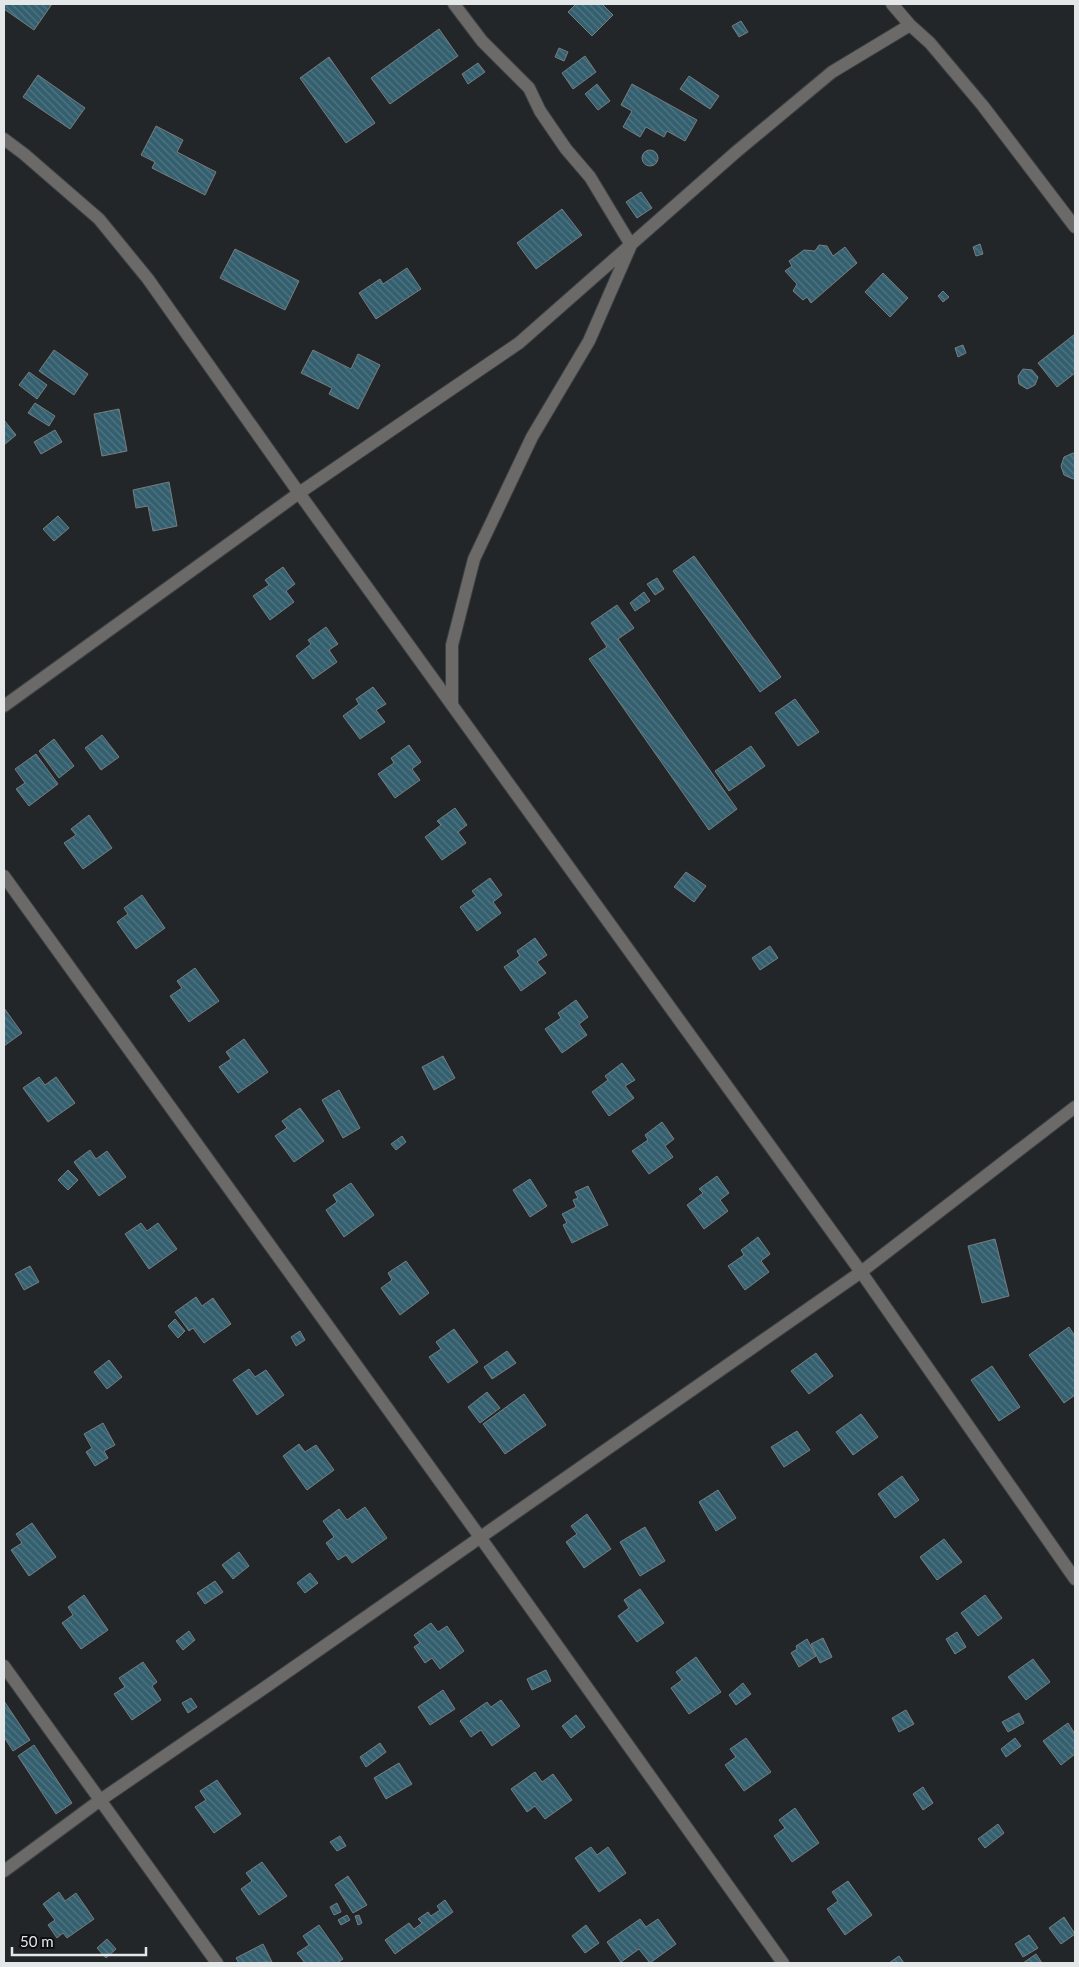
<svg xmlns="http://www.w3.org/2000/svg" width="1079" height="1967" viewBox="0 0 1079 1967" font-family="Lato,sans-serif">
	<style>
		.building { fill: url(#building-back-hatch); stroke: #787d7f }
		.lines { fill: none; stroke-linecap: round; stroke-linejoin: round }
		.minor-casing { stroke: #3d4143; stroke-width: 14 }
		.minor { stroke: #6b6a68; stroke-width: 12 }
	</style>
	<defs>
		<pattern id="building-back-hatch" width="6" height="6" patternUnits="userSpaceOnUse" patternTransform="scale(1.25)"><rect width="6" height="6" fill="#345f6e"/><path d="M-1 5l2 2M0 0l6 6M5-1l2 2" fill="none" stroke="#517683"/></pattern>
	</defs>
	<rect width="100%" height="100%" fill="#222628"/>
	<path class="building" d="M4 4H52L34 30 4 9Z
		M576 4H602L613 15 592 36 568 12Z
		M741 21 748 32 739 37 732 26Z
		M439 29 458 56 390 104 371 78Z
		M559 48 568 52 564 61 555 57Z
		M585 56 596 72 573 89 562 73Z
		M329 57 375 123 346 143 300 78Z
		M478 63 485 72 468 84 462 74Z
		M38 75 85 108 70 129 23 97Z
		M689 76 719 96 710 109 680 89Z
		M597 84 610 101 598 110 585 94Z
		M632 84 697 120 685 141 667 131 664 137 646 127 640 137 623 127 632 111 621 105Z
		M156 126 183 140 177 152 216 172 205 195 152 168 155 162 141 155Z
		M642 158a8 8 0 1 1 16 0a8 8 0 1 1-16 0Z
		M641 192 652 208 637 218 626 202Z
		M562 209 582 235 536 269 517 243Z
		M980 244 983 254 976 256 973 247Z
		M819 245 827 246 833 256 845 247 857 263 811 303 807 297 803 300 793 291 797 284 785 271 792 266 789 261 804 250 815 251Z
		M235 249 299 281 285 310 220 278Z
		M407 268 421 289 376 319 359 293 380 279 383 284Z
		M883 273 908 298 890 317 865 292Z
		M943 291 949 297 943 302 938 296Z
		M1075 334V373L1057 387 1038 363Z
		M963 345 966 353 958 357 955 348Z
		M54 350 88 374 74 395 39 371Z
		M313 350 351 369 358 354 380 365 358 409 329 394 332 388 301 373Z
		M1023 369 1032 370 1038 377 1035 385 1027 389 1019 384 1018 376Z
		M29 372 47 385 37 399 19 385Z
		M35 403 55 416 49 426 28 413Z
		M119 409 127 451 102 456 94 414Z
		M4 420 16 435 4 445Z
		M55 430 62 442 41 454 34 442Z
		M1073 453 1075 454V478L1073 479 1064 475 1061 466 1064 457Z
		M169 482 177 526 153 531 148 506 136 508 133 490Z
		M58 516 69 528 54 541 43 529Z
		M694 556 781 677 760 692 673 571Z
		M283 567 295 584 286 591 294 602 270 620 253 596 269 585 265 580Z
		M657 578 664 589 655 595 647 584Z
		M644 592 650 601 635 611 630 603Z
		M617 605 634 628 618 639 737 809 709 830 589 659 607 647 591 623Z
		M326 627 338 644 329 650 337 662 313 679 296 656 311 644 308 640Z
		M373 687 386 704 376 710 385 722 360 739 343 716 359 704 356 699Z
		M795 699 819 732 798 746 775 713Z
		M102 735 119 757 101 770 85 748Z
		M54 739 74 766 59 778 39 751Z
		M409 745 421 762 412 769 420 780 395 798 378 774 394 763 391 758Z
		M751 746 765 766 729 791 715 771Z
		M36 754 58 784 29 806 16 789 25 783 15 769Z
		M455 808 467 825 458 832 466 843 442 860 425 837 441 825 437 821Z
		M89 815 112 848 83 869 64 843 76 835 71 829Z
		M686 872 706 886 694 902 674 887Z
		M490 878 502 895 493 902 501 913 477 931 460 907 476 896 472 891Z
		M142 895 165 928 136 949 117 922 128 914 124 908Z
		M535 938 547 955 537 962 546 973 521 991 504 967 520 956 517 951Z
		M770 946 778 958 760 970 752 958Z
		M195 968 219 1001 189 1022 170 996 182 988 177 981Z
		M576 1000 588 1017 579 1024 587 1035 562 1053 545 1029 561 1018 558 1013Z
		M4 1008 22 1033 4 1046Z
		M244 1039 268 1072 238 1093 219 1067 231 1059 226 1052Z
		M443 1056 455 1078 434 1090 422 1067Z
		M622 1063 635 1080 625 1086 634 1098 609 1116 592 1092 608 1080 605 1076Z
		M39 1077 45 1085 56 1077 75 1103 48 1122 23 1088Z
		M339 1090 360 1128 343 1138 322 1100Z
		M300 1108 324 1141 294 1162 275 1136 287 1128 282 1121Z
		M662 1122 674 1139 665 1146 673 1157 649 1174 632 1151 648 1140 645 1135Z
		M402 1136 406 1142 396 1150 391 1144Z
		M90 1150 96 1159 107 1151 126 1177 99 1196 74 1162Z
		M68 1170 78 1180 68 1190 58 1180Z
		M717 1176 729 1193 720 1200 728 1211 704 1229 687 1205 703 1193 699 1189Z
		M530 1179 547 1206 530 1217 513 1190Z
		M351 1183 374 1215 344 1237 326 1210 337 1202 333 1195Z
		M588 1186 608 1225 572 1243 563 1225 567 1223 562 1214 576 1207 573 1200 578 1198 575 1192Z
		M141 1223 147 1231 158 1223 177 1249 149 1269 125 1234Z
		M758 1237 770 1254 761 1261 769 1272 745 1290 728 1266 744 1255 741 1250Z
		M995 1239 1009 1296 982 1303 968 1246Z
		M406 1261 429 1293 400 1315 381 1288 392 1280 388 1273Z
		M30 1266 39 1282 24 1290 15 1274Z
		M196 1297 202 1306 213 1298 231 1324 204 1343 193 1328 189 1331 175 1312Z
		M175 1319 185 1331 178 1338 168 1326Z
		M1069 1327 1075 1336V1395L1064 1403 1029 1355Z
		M454 1329 478 1362 448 1383 429 1357 441 1349 436 1342Z
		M300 1331 305 1340 296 1346 291 1337Z
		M507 1351 516 1363 492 1379 484 1367Z
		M816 1353 833 1376 809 1394 791 1371Z
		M109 1360 122 1377 107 1389 94 1372Z
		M992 1366 1020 1407 999 1421 971 1380Z
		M249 1369 255 1377 266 1370 284 1395 257 1415 233 1380Z
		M487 1392 500 1408 480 1423 468 1407Z
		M524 1394 546 1425 505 1454 483 1424Z
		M861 1414 878 1437 853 1455 836 1432Z
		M103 1423 115 1445 104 1451 108 1458 95 1466 86 1452 92 1448 84 1434Z
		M797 1431 810 1450 784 1467 771 1447Z
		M299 1444 305 1452 316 1445 334 1470 307 1490 283 1456Z
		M902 1476 919 1500 895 1518 878 1494Z
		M718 1490 736 1518 716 1531 699 1502Z
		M365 1507 387 1538 352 1563 346 1555 338 1560 326 1543 334 1537 323 1521 339 1509 347 1520Z
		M587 1514 611 1549 584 1568 566 1542 577 1534 571 1526Z
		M32 1523 56 1557 29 1576 11 1550 22 1543 16 1534Z
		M645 1527 665 1561 640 1576 620 1542Z
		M944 1539 962 1562 937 1580 920 1557Z
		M239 1552 249 1566 233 1579 222 1565Z
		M310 1573 318 1583 305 1593 297 1583Z
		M215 1581 223 1592 205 1604 197 1593Z
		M640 1589 664 1623 637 1642 618 1616 629 1608 624 1600Z
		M84 1595 108 1630 81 1649 62 1623 73 1615 68 1607Z
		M985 1595 1002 1618 978 1636 961 1613Z
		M431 1623 438 1632 447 1626 464 1651 440 1669 432 1658 425 1663 414 1647 420 1643 414 1635Z
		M189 1631 195 1640 183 1650 176 1641Z
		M957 1632 966 1647 955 1654 946 1639Z
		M823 1638 832 1657 820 1663 811 1644Z
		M807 1639 816 1656 799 1667 791 1653 797 1649 796 1646Z
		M696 1657 721 1692 689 1714 671 1688 682 1680 676 1672Z
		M1033 1659 1050 1682 1026 1700 1008 1677Z
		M143 1662 157 1682 152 1686 161 1700 132 1720 114 1694 125 1687 119 1678Z
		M546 1670 551 1681 532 1690 527 1679Z
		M743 1683 751 1694 736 1705 729 1695Z
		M443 1690 455 1709 430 1725 418 1707Z
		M191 1698 197 1707 188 1713 182 1703Z
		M501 1700 520 1726 492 1746 481 1730 471 1737 460 1721 487 1702 491 1707Z
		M4 1701 30 1740 13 1751 4 1737Z
		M906 1710 914 1724 899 1732 892 1718Z
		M1019 1713 1024 1723 1008 1732 1002 1722Z
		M576 1715 585 1727 571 1738 562 1726Z
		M1068 1723 1075 1734V1754L1061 1765 1043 1741Z
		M746 1738 771 1772 744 1791 725 1765 736 1757 730 1749Z
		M1015 1738 1021 1746 1006 1757 1001 1749Z
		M380 1743 386 1752 366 1767 360 1757Z
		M34 1745 72 1803 56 1814 18 1756Z
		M399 1763 412 1784 386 1799 374 1778Z
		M535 1772 542 1782 553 1774 572 1800 545 1819 535 1806 527 1812 511 1789Z
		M217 1780 241 1814 214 1833 195 1807 206 1800 200 1791Z
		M923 1787 933 1803 923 1810 913 1794Z
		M795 1808 819 1843 792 1862 774 1836 785 1828 779 1820Z
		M998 1824 1004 1833 985 1848 978 1839Z
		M340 1836 346 1846 337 1851 330 1842Z
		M591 1847 597 1855 608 1847 626 1873 599 1892 575 1858Z
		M262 1862 287 1896 259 1915 241 1889 252 1881 246 1873Z
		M348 1876 367 1905 353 1913 335 1885Z
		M848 1881 872 1915 845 1935 827 1909 838 1901 832 1892Z
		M59 1892 65 1901 76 1893 94 1919 67 1938 63 1933 57 1938 48 1925 55 1920 43 1904Z
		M445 1900 453 1912 395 1954 385 1940 409 1923 414 1929 422 1923 418 1919 428 1912 431 1916 440 1910 437 1906Z
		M337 1903 341 1912 334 1915 330 1907Z
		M347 1915 350 1920 341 1925 338 1920Z
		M359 1915 362 1923 358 1925 355 1916Z
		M1064 1917 1075 1934 1061 1944 1049 1928Z
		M640 1919 646 1927 658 1919 676 1944 650 1963 639 1949 621 1962 607 1942Z
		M319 1925 343 1959 337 1963H305L297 1953 309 1945 303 1936Z
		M586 1925 599 1943 585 1953 572 1936Z
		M1029 1935 1038 1948 1023 1957 1015 1944Z
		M107 1939 116 1949 106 1958 97 1948Z
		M263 1944 272 1962 239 1963 236 1958Z
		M1036 1954 1042 1963H1023Z
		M899 1956 904 1963H889Z"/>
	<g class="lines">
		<defs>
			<path id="minor" d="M892 4 910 25 930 43 983 106 1075 227
				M4 139 24 154 99 219 148 279 299 493 861 1272 1075 1579
				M452 705V645L474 559 532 437 589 341 631 245 590 177 566 149 540 111 529 88 482 41 454 4
				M4 706 299 493 519 343 736 152 832 72 910 25
				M4 876 480 1537 783 1963
				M4 1666 217 1963
				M4 1871 99 1801 267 1686 861 1272 1075 1107"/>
		</defs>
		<use href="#minor" class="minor-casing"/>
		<use href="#minor" class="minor"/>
	</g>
	<rect width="1079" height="1967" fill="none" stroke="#e4e7e8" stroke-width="10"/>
	<path d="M12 1947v8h134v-8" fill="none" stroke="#e4e7e8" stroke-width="2.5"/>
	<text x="20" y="1947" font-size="15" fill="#e4e7e8" stroke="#0d0f10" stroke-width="4" paint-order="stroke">50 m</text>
</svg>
